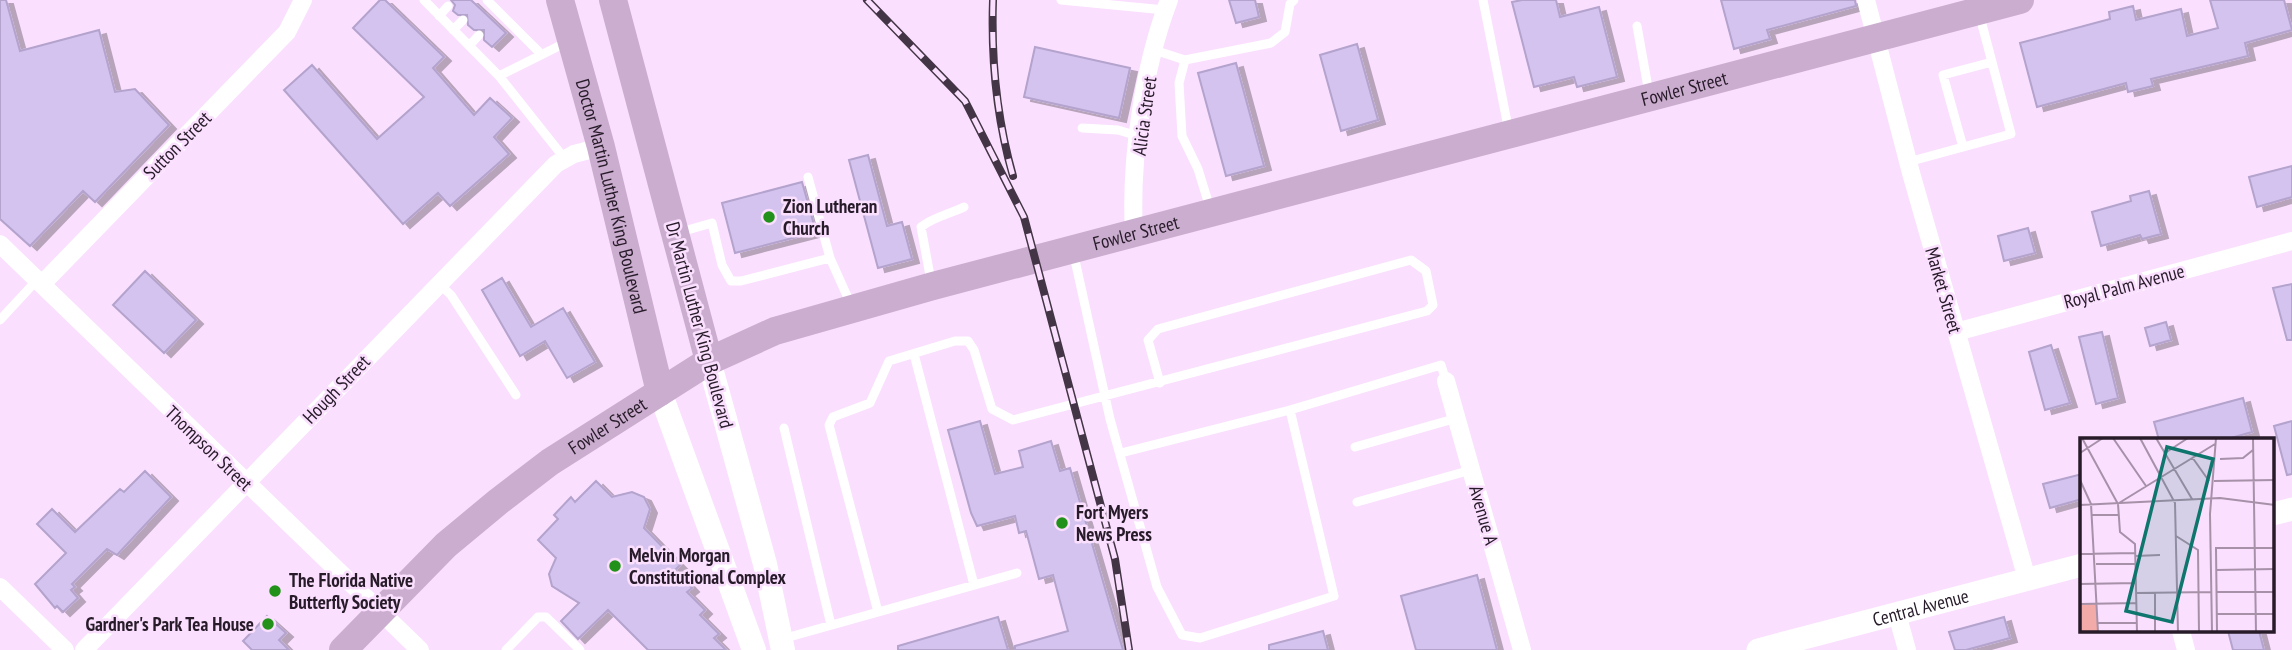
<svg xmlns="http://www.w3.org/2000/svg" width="2292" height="650" viewBox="0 0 2292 650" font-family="'PT Sans Narrow',sans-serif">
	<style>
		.building { fill: #d3c3ee; stroke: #b3a3cd; stroke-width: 2; filter: url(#shadow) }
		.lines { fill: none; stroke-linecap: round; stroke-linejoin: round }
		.service { stroke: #fff; stroke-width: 9 }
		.minor { stroke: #fff; stroke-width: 18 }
		.tertiary { stroke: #fff; stroke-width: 23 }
		.secondary { stroke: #fff; stroke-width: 24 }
		.primary { stroke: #cbadcf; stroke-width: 28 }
		.rail-casing { stroke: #433545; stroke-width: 8 }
		.rail { stroke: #fadffe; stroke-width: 5; stroke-dasharray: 16; stroke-linecap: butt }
		.poi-dot { fill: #219119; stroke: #fadffe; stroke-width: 2.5 }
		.labels { text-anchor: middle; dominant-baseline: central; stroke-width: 5; stroke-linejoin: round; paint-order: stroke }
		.street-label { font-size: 19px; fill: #271b29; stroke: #fadffe }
		.poi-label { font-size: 19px; font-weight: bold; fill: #271b29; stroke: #fadffe; text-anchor: start }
		.inset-road { fill: none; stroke: #a691a9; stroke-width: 2 }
		.view { fill: #0f766e; fill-opacity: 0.15; stroke: #0f766e; stroke-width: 3.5 }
		.inset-edge { fill: none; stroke: #271b29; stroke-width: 3.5 }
	</style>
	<defs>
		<filter id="shadow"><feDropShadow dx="7" dy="4" stdDeviation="0" flood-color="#0004"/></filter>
	</defs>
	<rect width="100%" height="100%" fill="#fadffe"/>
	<path class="building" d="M0 0H6L20 51 99 30 115 92 135 89 169 125 95 202 83 191 30 246 0 219Z
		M380 0H385L444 57 433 68 474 115 490 98 512 118 494 137 509 154 450 206 438 193 403 224 284 90 312 65 377 139 424 97 353 28Z
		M451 0H471L506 33 492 47 484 40V30H474L468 25 467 15H458L453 11 455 5Z
		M1229 0H1255L1259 17 1236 23Z
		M1522 0H1556L1560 17 1599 7 1617 77 1577 87 1574 77 1534 87 1512 2Z
		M1721 0H1855L1856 6 1767 30 1770 39 1734 49Z
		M2210 0H2284L2292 30 2245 43 2248 56 2151 79 2153 86 2128 92 2126 83 2037 107 2020 43 2110 19 2109 12 2133 6 2136 20 2181 9 2187 36 2218 28Z
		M1357 44 1378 120 1341 131 1320 55Z
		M1035 47 1130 68 1119 118 1024 97Z
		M1236 63 1264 166 1226 176 1198 73Z
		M868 155 887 226 902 222 912 259 878 268 849 160Z
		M2292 166V197L2257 207 2249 177Z
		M802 182 816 232 735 253 722 203Z
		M2149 191 2161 234 2142 239 2140 235 2101 246 2092 212 2131 201 2130 196Z
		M2028 228 2035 253 2004 261 1998 236Z
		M145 271 196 320 164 353 113 305Z
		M502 278 531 327 563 308 595 362 567 378 545 341 520 356 482 290Z
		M2292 284V340H2287L2273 288Z
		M2166 322 2171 340 2150 346 2145 328Z
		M2102 332 2118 398 2096 404 2079 337Z
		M2051 345 2070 403 2045 410 2029 352Z
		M2243 398 2252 432 2224 440H2159L2154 422Z
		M980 421 995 474 1023 467 1019 451 1051 441 1060 471 1070 468 1123 650H1015V646L1068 631 1053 575 1039 579 1026 531 1019 533 1015 516 977 526 971 513 948 430Z
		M2292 421V474L2287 475 2274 426Z
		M145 471 171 497 117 555 107 549 72 584 75 587 71 590 78 598 63 612 57 606 55 608 35 584 66 553 37 524 52 509 75 532 120 489 124 492Z
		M2082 474V499L2050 508 2043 484Z
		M596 481 612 497 632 492 644 497 650 509 644 528 680 565 675 570 692 588 687 592 705 610 700 615 719 634 714 638 726 650H648L608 610 578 639 561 621 579 603 552 586 549 574 556 558 538 540 558 519 554 515 571 497 575 502Z
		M1477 575 1497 650H1416L1401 596Z
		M267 616 286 633 279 640 289 650H252L243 641Z
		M998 617 1008 650H898V646Z
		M2004 617 2010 638 1966 650H1955L1949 632Z
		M1323 631 1328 650H1269V645Z
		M2228 631H2259L2264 650H2233Z"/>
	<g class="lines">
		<path class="service" d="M424 0 499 76 567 42
			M487 0 541 54
			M1061 0 1165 10
			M1483 0 1509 132
			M439 16 448 6
			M1637 26 1649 93
			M453 30 463 20
			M469 46 479 35
			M1154 50 1185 60
			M499 76 565 159
			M1082 128 1118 130 1138 136
			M1963 147 1943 75 1992 62
			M1908 162 2011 134 1979 13
			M808 177 830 258
			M1210 208 1198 169 1182 136 1179 83 1185 60 1271 43 1285 32 1290 4 1294 0
			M677 233 712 223 722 265 731 281H741L830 258 852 307
			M1073 251 1110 419 1157 587 1182 635 1200 638 1334 596 1290 410 1441 365 1446 381
			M931 281 921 227C933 217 950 214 964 207
			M438 283 451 295 516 395
			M0 320 37 280
			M914 354 974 585
			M784 428 831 625
			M1355 447 1457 418
			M1121 453 1290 410
			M1357 502 1471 470
			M878 612 829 425 833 417 870 403 889 361 955 341H968L974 350 992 409 1013 420 1427 311 1433 305 1426 271 1411 260 1158 329 1148 340 1160 383
			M782 639 1017 573
			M506 650 538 617H546L580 650"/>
		<path class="minor" d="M1866 0 1911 173 2027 579
			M1134 234C1130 161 1143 68 1169 0
			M0 244 420 650
			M42 284 287 32 303 0
			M1956 332 2292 241
			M1446 381 1522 650
			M0 587 65 650
			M1897 614 1907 650
			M2181 631 2186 650
			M84 650 556 164 574 154 601 147"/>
		<g class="tertiary">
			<path d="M2273 514 2292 509"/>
			<path id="s1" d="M1758 650 2082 565"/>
		</g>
		<path class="secondary" d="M709 361 765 564 783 650
			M660 392 754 650"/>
		<g class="primary">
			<path id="s2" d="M560 0 601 147 660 392"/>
			<path d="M613 0 709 361"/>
			<path id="s3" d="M343 650 446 545 499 501 550 462 709 361 775 331 933 286 2020 0"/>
		</g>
		<defs>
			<path id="rail" d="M867 0 965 101 1024 217 1115 559 1129 650
				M993 0C991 58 997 120 1013 176"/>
		</defs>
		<use href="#rail" class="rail-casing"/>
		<use href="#rail" class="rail"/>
	</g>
	<g class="poi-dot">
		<circle cx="769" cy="217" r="7"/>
		<circle cx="1062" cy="523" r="7"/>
		<circle cx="615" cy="566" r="7"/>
		<circle cx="275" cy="591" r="7"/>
		<circle cx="268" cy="624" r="7"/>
	</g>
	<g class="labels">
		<g class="street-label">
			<text stroke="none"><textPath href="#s3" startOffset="1482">Fowler Street</textPath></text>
			<text transform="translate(1144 116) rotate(-82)">Alicia Street</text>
			<text transform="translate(177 145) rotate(-45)">Sutton Street</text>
			<text stroke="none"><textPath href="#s2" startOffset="203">Doctor Martin Luther King Boulevard</textPath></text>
			<text stroke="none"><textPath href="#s3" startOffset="915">Fowler Street</textPath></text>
			<text transform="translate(2124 286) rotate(-15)">Royal Palm Avenue</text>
			<text transform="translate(1944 290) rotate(74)">Market Street</text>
			<text transform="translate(700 325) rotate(75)">Dr Martin Luther King Boulevard</text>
			<text transform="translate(336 389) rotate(-46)">Hough Street</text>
			<text stroke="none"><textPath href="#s3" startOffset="348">Fowler Street</textPath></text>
			<text transform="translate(209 448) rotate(44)">Thompson Street</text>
			<text transform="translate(1484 515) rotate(74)">Avenue A</text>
			<text stroke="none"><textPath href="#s1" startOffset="168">Central Avenue</textPath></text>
		</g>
		<g class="poi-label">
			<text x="783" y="206">Zion Lutheran<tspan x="783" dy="22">Church</tspan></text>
			<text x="1076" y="512">Fort Myers<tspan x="1076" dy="22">News Press</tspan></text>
			<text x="629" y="555">Melvin Morgan<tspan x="629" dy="22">Constitutional Complex</tspan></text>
			<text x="289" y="580">The Florida Native<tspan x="289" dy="22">Butterfly Society</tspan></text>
			<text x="254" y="624" text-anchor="end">Gardner's Park Tea House</text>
		</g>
	</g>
	<g transform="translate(2080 438)">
		<rect width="194" height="194" fill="#fadffe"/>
		<path d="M0 166H17V194H0Z" fill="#f2aba8"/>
		<path class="inset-road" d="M2 0 38 66 40 94 55 106 57 194M33 0 66 48M60 0 95 65 98 194M76 0 112 61M173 0 176 194M0 15 23 0M85 15 108 0M112 19 129 43M140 21 163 20 173 12M0 42 11 66 18 194M134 43 195 42M39 65 135 6M0 67 140 60 195 67M11 77H38M96 98 118 112 119 194M0 116 55 115M55 118 80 117M16 126H55M136 132 195 131M0 146 56 145M75 154V194M136 154H195M56 155 131 154M0 166 56 165M137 176H195M18 185H56M132 194 130 76 136 0M137 194 136 110H195"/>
		<path class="view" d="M87 9 133 21 92 184 46 173Z"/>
		<rect width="194" height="194" class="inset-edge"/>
	</g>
</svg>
